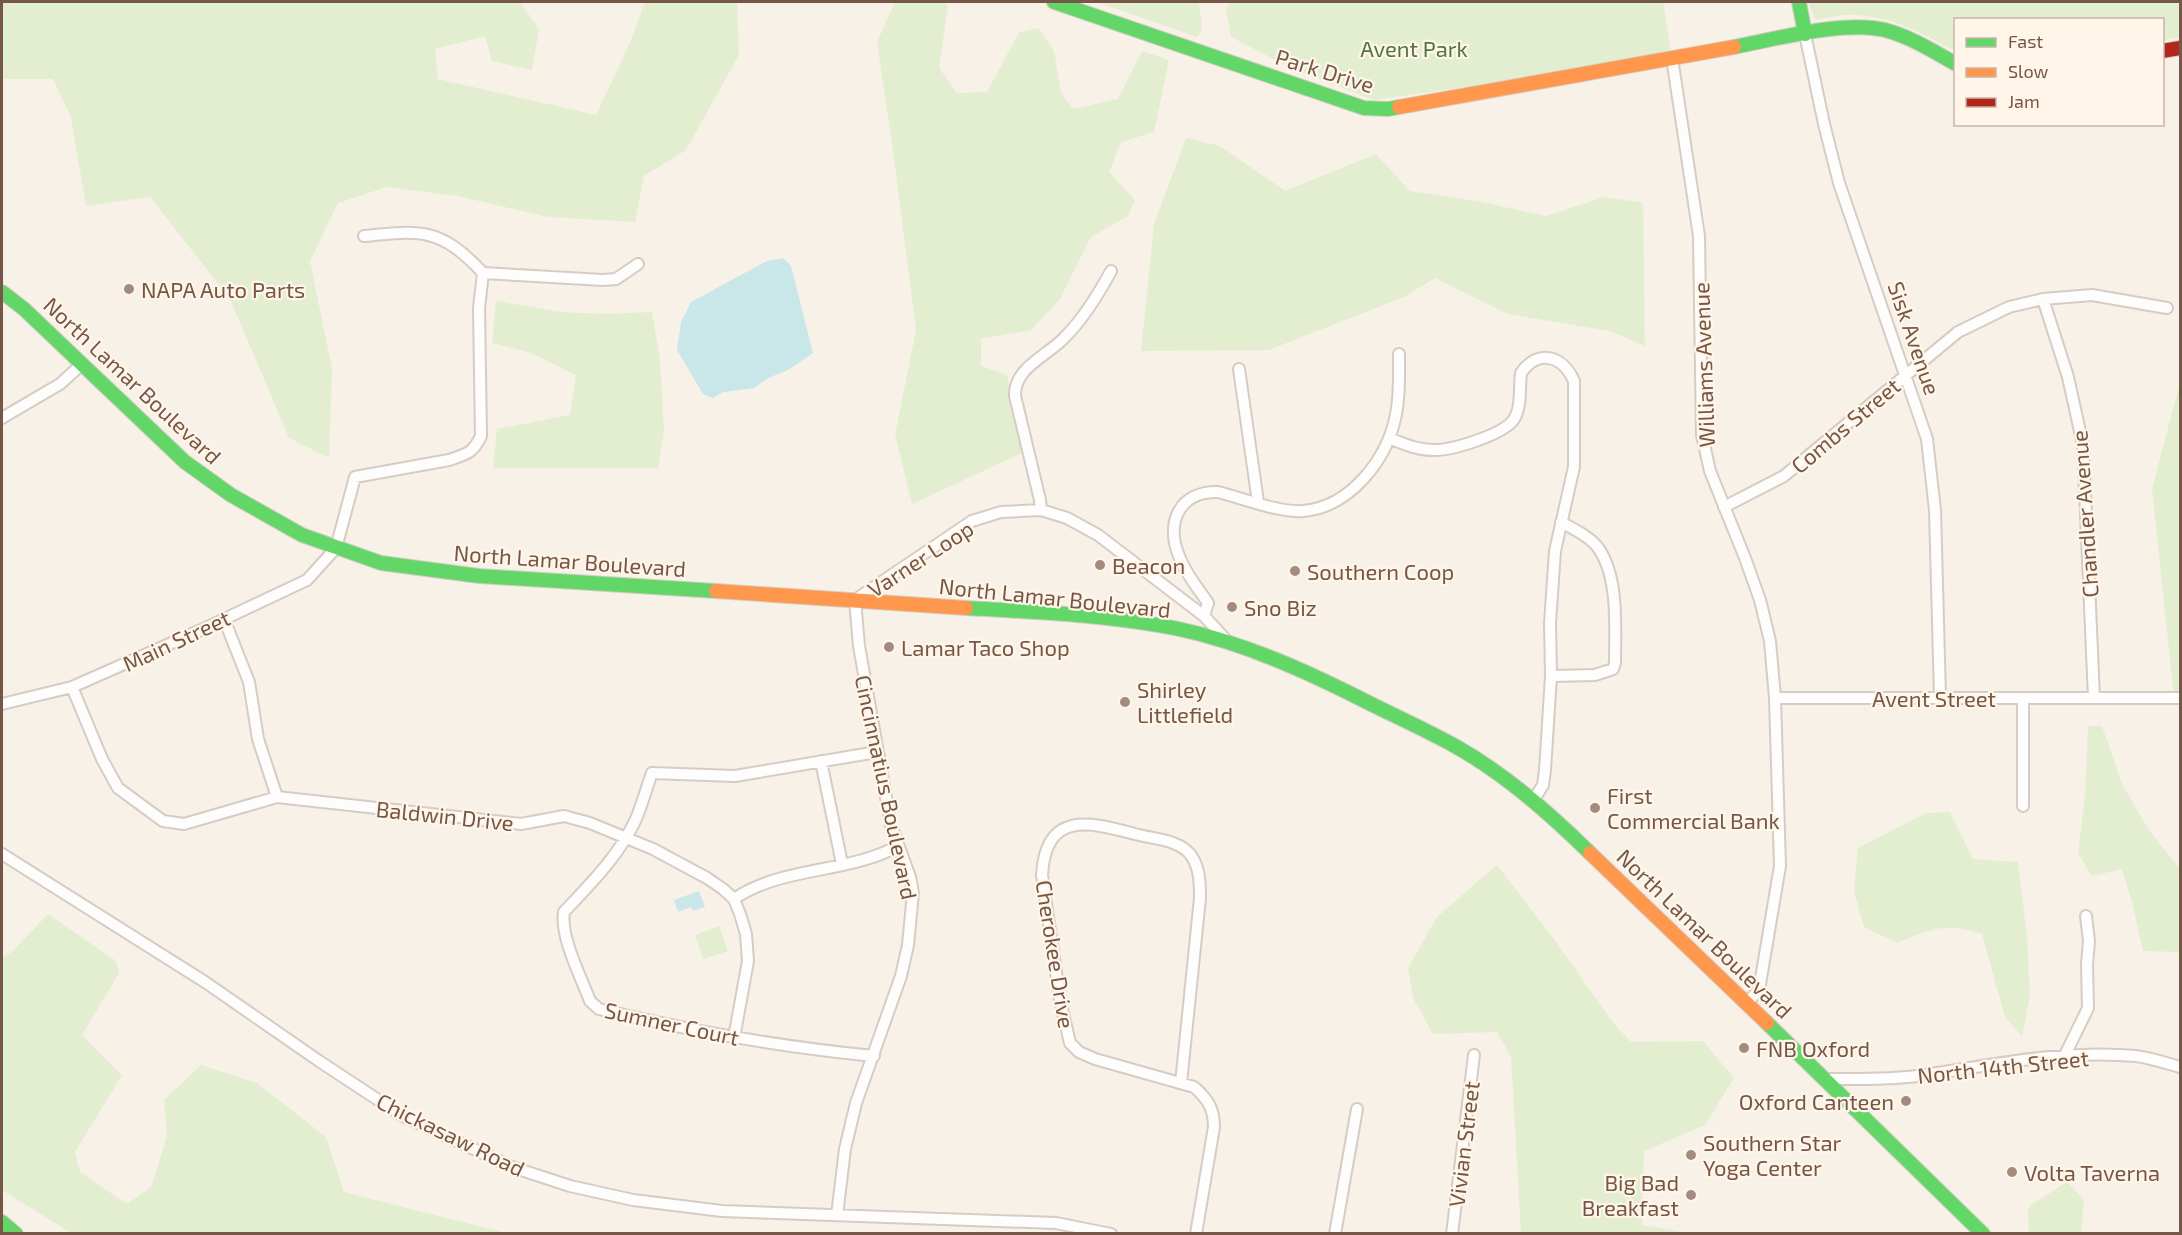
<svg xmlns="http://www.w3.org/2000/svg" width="2182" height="1235" viewBox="0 0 2182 1235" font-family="'Exo 2',sans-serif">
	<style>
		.green { fill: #e3eed1 }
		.water { fill: #c9e6e8 }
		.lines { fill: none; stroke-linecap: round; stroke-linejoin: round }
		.street-casing { stroke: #d6ccc5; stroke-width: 14 }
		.fast-casing { stroke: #d6ccc4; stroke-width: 16 }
		.slow-casing { stroke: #d6ccc4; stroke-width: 16 }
		.jam-casing { stroke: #d6ccc4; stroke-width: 16 }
		.street { stroke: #fefdfc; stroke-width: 10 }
		.fast { stroke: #63d668; stroke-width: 14 }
		.slow { stroke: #ff974d; stroke-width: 14 }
		.jam { stroke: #b3261e; stroke-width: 14 }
		.poi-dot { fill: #a38c7f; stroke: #fff6e9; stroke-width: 2 }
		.labels { text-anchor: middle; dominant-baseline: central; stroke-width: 4.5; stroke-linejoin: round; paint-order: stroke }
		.park-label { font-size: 22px; fill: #4f773c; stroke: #fff6e9 }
		.street-label { font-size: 22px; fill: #765647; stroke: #fff6e9 }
		.poi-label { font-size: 22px; fill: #765647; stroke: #fff6e9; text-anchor: start }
	</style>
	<rect width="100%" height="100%" fill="#f7f1e8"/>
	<path class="green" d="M2 2H520L539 29 532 70 492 61 485 36 435 49 438 79 596 115 629 45 645 2H737L739 55 686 150 644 176 635 222 548 217 458 196 387 187 338 203 310 261 332 369 329 458 289 438 230 299 150 197 86 206 71 117 53 79H2Z
		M895 2H944L948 6 939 68 957 93 987 92 1019 32 1039 28 1054 51 1061 93 1073 109 1118 99 1142 51 1169 60 1154 132 1121 142 1109 172 1135 200 1128 216 1091 237 1060 299 1031 330 981 339V366L1007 375 1022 453 912 504 895 435 916 330 894 158 877 42Z
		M1097 2H1199L1202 29 1197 37Z
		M1230 2H1663L1672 58 1374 100 1293 69 1231 37 1226 10Z
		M1808 2H2180V37L2163 40 2162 20H1956L1955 51C1923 34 1894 17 1856 15 1843 14 1828 18 1815 20Z
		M1186 138 1220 146 1285 191 1376 154 1410 191 1482 202 1546 216 1604 197 1643 203 1645 346 1610 331 1508 314 1435 278 1404 297 1269 350 1141 351 1154 224Z
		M496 301 561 312 606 314 652 312 660 359 664 431 658 468H493L497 429 570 415 576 375 531 353 492 343Z
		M2180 382V698H2174L2152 489Z
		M2088 726H2102L2122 784 2148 829 2180 869V952L2143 951 2132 902 2122 869 2092 876 2078 853 2085 796Z
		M1950 812 1973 859 2018 862 2027 938 2030 996 2022 1036 2005 1017 1982 934C1944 922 1932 929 1897 943L1864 927 1854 891 1858 848 1926 813Z
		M1497 865 1554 939 1614 1024 1631 1042 1703 1041 1734 1078 1705 1125 1644 1151 1642 1225 1688 1233H1521L1511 1057 1497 1032 1433 1034 1413 998 1408 968 1437 917Z
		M48 914 116 961 119 973 82 1035 122 1075 75 1152 80 1172 127 1204 151 1187 167 1136 164 1100 201 1065 257 1083 326 1137 344 1192 506 1233H71L2 1190V958L13 951Z
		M719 926 728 951 703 959 695 935Z
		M2067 1182 2084 1200 2081 1233H2029L2028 1210 2031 1205Z"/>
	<path class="water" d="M783 258 791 266 813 353 788 370 768 378 754 388 723 392 713 398 703 394 677 350 681 322 691 302 767 261Z
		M699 891 705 907 693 911 691 907 678 912 674 900Z"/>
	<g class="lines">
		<defs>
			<path id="street" d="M1805 34 1824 124 1839 183 1927 439 1935 510 1940 697
				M1672 58 1699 236 1702 435 1710 471 1745 558 1760 600 1770 641 1775 698 1780 866 1759 990 1747 1003
				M364 236C422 230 441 228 483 273
				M483 273 603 280 616 279 638 264
				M2043 299 2068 377 2083 445 2094 698
				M1239 369 1258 502
				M2 418 60 384 82 364
				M1389 438C1404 444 1417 450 1433 450 1451 451 1505 434 1514 419 1522 406 1519 387 1521 373 1538 348 1563 356 1574 381V467L1555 551 1550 623 1551 676 1545 770 1543 785 1533 801
				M1724 507 1784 476 1958 332 2009 307 2043 299 2092 295 2167 308
				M1041 510 1040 500 1015 396C1014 367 1048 356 1065 337 1084 318 1098 295 1111 271
				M1204 616 1208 603C1198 588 1185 573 1179 556 1165 522 1180 491 1218 492 1242 498 1280 513 1303 511 1351 507 1388 458 1396 414 1400 395 1399 374 1399 354
				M224 619 249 682 258 739 277 797
				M1551 676 1595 675 1613 669 1615 663C1615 628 1619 579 1599 549 1591 537 1573 529 1561 522
				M72 687 102 759 118 788 163 821 184 824 277 797 521 824 564 816 590 823 653 849 707 878 723 889 734 899 740 914 746 934 748 961 734 1038
				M1775 698H2180
				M2023 698V806
				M2 704 72 687 201 630 307 580 336 548 355 477 449 460C467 454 473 453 481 436L479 308 483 273
				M821 761 842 864
				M2 854 205 982 319 1061 401 1115 512 1167 570 1186 633 1200 722 1211 1056 1223 1111 1234
				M734 899C782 866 847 874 898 846
				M874 1056C781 1047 690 1031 599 1009L590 1001C581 977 560 937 564 912 590 884 618 857 635 821 642 806 646 789 652 773L735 776 877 752
				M2064 1057 2088 1008 2087 964 2089 941 2086 916
				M1825 1079C1855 1079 1886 1080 1917 1076 1989 1066 2062 1049 2136 1056 2151 1058 2166 1063 2180 1067
				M1181 1083 1200 898C1200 883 1200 867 1190 854 1178 840 1155 839 1139 835 1092 823 1046 808 1042 875L1060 1000 1070 1043 1079 1052 1095 1059 1194 1087C1208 1099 1214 1109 1214 1127L1196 1234
				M837 1215 845 1149 856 1103 901 976 908 945 913 893 910 877 891 825 859 646 855 600 972 521 1001 512 1041 510 1067 518 1098 535 1204 616 1228 642
				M1335 1234 1357 1109
				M1452 1234 1474 1055"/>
			<path id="fast" d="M1054 2 1364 108 1388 109 1399 107
				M1799 2 1805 34
				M1734 47C1776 39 1844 20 1885 30 1911 37 1933 51 1956 64
				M2 292 24 309 185 462 231 495 302 535 381 563 479 576 716 591
				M966 608C1037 612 1110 615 1179 629 1244 643 1306 671 1365 701 1395 716 1426 730 1455 746 1505 774 1549 813 1590 853
				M1767 1023 1983 1234
				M2 1222 16 1234"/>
			<path id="slow" d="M1399 107 1734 47
				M716 591 966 608
				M1590 853 1767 1023"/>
			<path id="jam" d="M2162 51 2180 48"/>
		</defs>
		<use href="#street" class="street-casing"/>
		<use href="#fast" class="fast-casing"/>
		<use href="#slow" class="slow-casing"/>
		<use href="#jam" class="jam-casing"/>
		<use href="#street" class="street"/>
		<use href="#fast" class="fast"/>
		<use href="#slow" class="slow"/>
		<use href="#jam" class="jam"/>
	</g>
	<g class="poi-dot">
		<circle cx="129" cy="289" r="6"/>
		<circle cx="1100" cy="565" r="6"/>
		<circle cx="1295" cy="571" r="6"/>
		<circle cx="1232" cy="607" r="6"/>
		<circle cx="889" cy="647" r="6"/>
		<circle cx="1125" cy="702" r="6"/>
		<circle cx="1595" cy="808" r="6"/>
		<circle cx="1744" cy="1048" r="6"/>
		<circle cx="1906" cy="1101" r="6"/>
		<circle cx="1691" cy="1155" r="6"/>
		<circle cx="2012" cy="1172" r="6"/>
		<circle cx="1691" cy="1195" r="6"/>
	</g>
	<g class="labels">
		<g class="park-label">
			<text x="1414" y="48">Avent Park</text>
		</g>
		<g class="street-label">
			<text transform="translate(1325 70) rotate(17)">Park Drive</text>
			<text transform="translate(1915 338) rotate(71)">Sisk Avenue</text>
			<text transform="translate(1703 365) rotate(-92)">Williams Avenue</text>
			<text transform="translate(133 380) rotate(43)">North Lamar Boulevard</text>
			<text transform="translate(1845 425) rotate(-40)">Combs Street</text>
			<text transform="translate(2084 514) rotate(-94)">Chandler Avenue</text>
			<text transform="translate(920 558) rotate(-33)">Varner Loop</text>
			<text transform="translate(570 560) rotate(4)">North Lamar Boulevard</text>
			<text transform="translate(1055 597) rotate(6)">North Lamar Boulevard</text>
			<text transform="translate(176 640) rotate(-25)">Main Street</text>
			<text x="1934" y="698">Avent Street</text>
			<text transform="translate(887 787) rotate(78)">Cincinnatius Boulevard</text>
			<text transform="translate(445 815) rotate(6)">Baldwin Drive</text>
			<text transform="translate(1705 933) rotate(44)">North Lamar Boulevard</text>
			<text transform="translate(1056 954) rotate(81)">Cherokee Drive</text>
			<text transform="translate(672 1023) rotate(12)">Sumner Court</text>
			<text transform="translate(2003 1066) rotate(-6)">North 14th Street</text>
			<text transform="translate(451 1134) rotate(26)">Chickasaw Road</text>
			<text transform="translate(1463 1144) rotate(-83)">Vivian Street</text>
		</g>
		<g class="poi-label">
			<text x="141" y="289">NAPA Auto Parts</text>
			<text x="1112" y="565">Beacon</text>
			<text x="1307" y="571">Southern Coop</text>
			<text x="1244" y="607">Sno Biz</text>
			<text x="901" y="647">Lamar Taco Shop</text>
			<text x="1137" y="689">Shirley<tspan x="1137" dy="25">Littlefield</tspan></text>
			<text x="1607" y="795">First<tspan x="1607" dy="25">Commercial Bank</tspan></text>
			<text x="1756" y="1048">FNB Oxford</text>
			<text x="1894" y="1101" text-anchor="end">Oxford Canteen</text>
			<text x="1703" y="1142">Southern Star<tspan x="1703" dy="25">Yoga Center</tspan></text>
			<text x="2024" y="1172">Volta Taverna</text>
			<text x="1679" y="1182" text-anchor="end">Big Bad<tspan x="1679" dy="25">Breakfast</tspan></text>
		</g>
	</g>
	<rect width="2182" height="1235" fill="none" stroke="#765647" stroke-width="6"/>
	<rect x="1954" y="18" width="210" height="108" fill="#fff6e9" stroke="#c8b6a8" stroke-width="1.5"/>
	<rect x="1966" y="38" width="30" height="9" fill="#63d668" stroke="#c8b6a8" stroke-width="1.5"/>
	<text x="2008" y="48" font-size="18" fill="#765647">Fast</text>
	<rect x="1966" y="68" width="30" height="9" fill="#ff974d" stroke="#c8b6a8" stroke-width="1.5"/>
	<text x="2008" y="78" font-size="18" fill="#765647">Slow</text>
	<rect x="1966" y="98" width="30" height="9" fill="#b3261e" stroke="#c8b6a8" stroke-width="1.5"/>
	<text x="2008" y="108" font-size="18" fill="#765647">Jam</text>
</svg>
